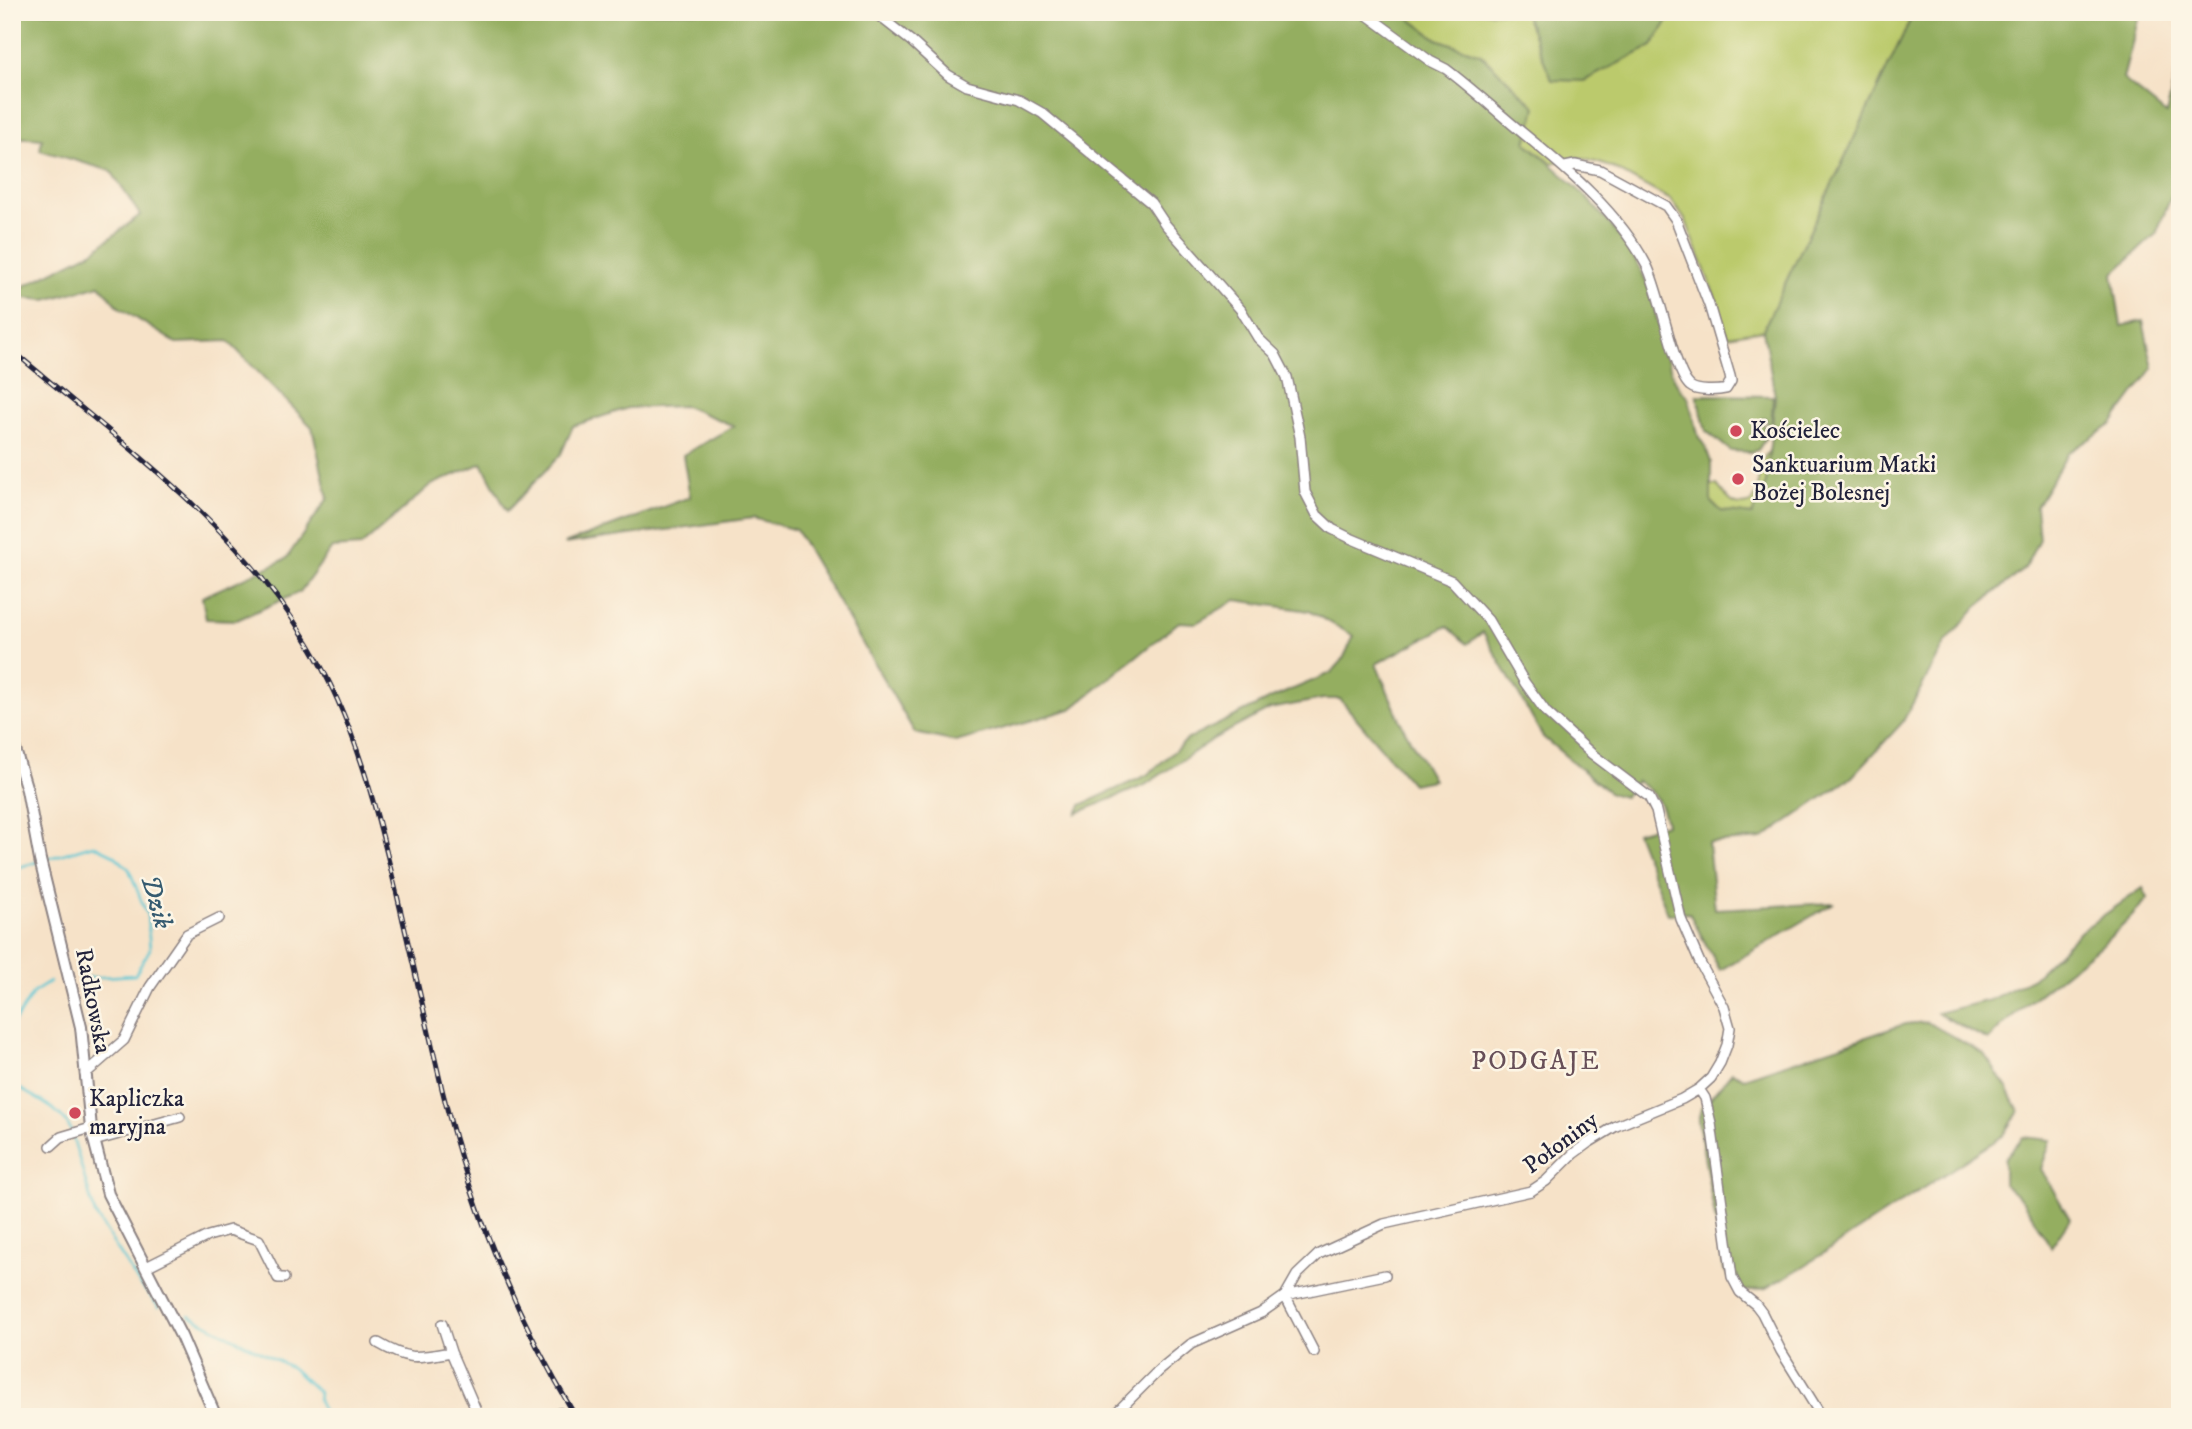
<svg xmlns="http://www.w3.org/2000/svg" width="2192" height="1429" viewBox="0 0 2192 1429" font-family="'IM FELL DW Pica',serif">
	<style>
		.green { fill: #bbca6c; stroke: #6e7654; stroke-width: 2 }
		.forest { fill: #94ae60; stroke: #5b684e; stroke-width: 2 }
		.lines { fill: none; stroke-linecap: round; stroke-linejoin: round }
		.stream { stroke: #59c5d2; stroke-width: 2.5 }
		.minor-casing { stroke: #8c8282; stroke-width: 12 }
		.tertiary-casing { stroke: #8c8282; stroke-width: 14 }
		.minor { stroke: #fff; stroke-width: 9 }
		.tertiary { stroke: #fff; stroke-width: 10 }
		.rail-casing { stroke: #22223b; stroke-width: 5 }
		.rail { stroke: #fcf5e5; stroke-width: 2.5; stroke-dasharray: 8; stroke-linecap: butt }
		.poi-dot { fill: #d1495b; stroke: #fcf5e5; stroke-width: 2.5 }
		.labels { text-anchor: middle; dominant-baseline: central; stroke-width: 5; stroke-linejoin: round; paint-order: stroke }
		.poi-label { font-size: 24px; fill: #22223b; stroke: #fcf5e5; text-anchor: start }
		.street-label { font-size: 24px; fill: #22223b; stroke: #fcf5e5 }
		.water-label { font-size: 26px; font-style: italic; fill: #355b70; stroke: #fcf5e5 }
		.neighbourhood-label { font-size: 26px; letter-spacing: 2px; fill: #674f58; stroke: #fcf5e5 }
	</style>
	<rect width="100%" height="100%" fill="#fcf5e5"/>
	<filter id="ink" filterUnits="userSpaceOnUse"><feTurbulence type="fractalNoise" baseFrequency=".0143" numOctaves="2"/><feDisplacementMap in="SourceGraphic" scale="14" xChannelSelector="R" yChannelSelector="G"/><feConvolveMatrix kernelMatrix="1 2 1 2 8 2 1 2 1" color-interpolation-filters="sRGB"/></filter>
	<filter id="wash" filterUnits="userSpaceOnUse"><feTurbulence type="fractalNoise" baseFrequency=".00686" numOctaves="4" result="noise"/><feDisplacementMap in="SourceGraphic" scale="28" xChannelSelector="R" yChannelSelector="G"/><feGaussianBlur stdDeviation="1.57" result="paint"/><feColorMatrix in="noise" values="0 0 0 0 0 0 0 0 0 0 0 0 0 0 0 0 0 1.4 0 .05"/><feComposite in="paint" operator="in"/></filter>
	<g filter="url(#wash)">
		<rect width="100%" height="100%" fill="#f6e2c8"/>
		<path class="green" d="M1401 12H1528L1525 15 1669 20 1663 12H1914L1763 330 1727 336 1717 302 1686 221 1671 200 1613 168 1599 163 1577 157 1552 163 1526 143 1535 107 1481 54 1437 39Z
			M1771 448 1766 483 1752 515 1721 511 1711 501 1710 485H1717C1727 497 1733 510 1751 503L1758 493 1759 465Z"/>
		<path class="forest" d="M12 12H1401L1437 39 1480 54 1536 107 1526 143C1570 178 1624 230 1647 283 1658 309 1665 383 1688 396L1699 438 1705 446 1711 462V501L1721 511 1752 515 1766 483 1775 396 1763 330 1914 12H2140L2123 79 2166 114 2180 54V175L2156 234 2113 274 2121 326 2143 321 2153 368 2111 425 2068 453 2036 507 2039 539 2025 568 1977 607 1946 642 1902 723 1852 777 1762 839 1708 843 1715 909 1834 903 1720 970 1689 913 1668 914 1636 832 1666 824C1662 802 1656 794 1637 781L1624 797 1610 793 1543 737 1483 632 1467 644 1447 626 1376 664 1403 727 1433 780 1412 784 1340 699H1323L1270 709 1215 738 1145 785 1077 813 1081 805 1147 775 1188 739 1270 699 1331 673 1342 661 1354 636 1309 611 1236 600 1196 623 1179 622 1071 709 956 742 915 733 796 530 753 518 564 544 690 497 683 455 734 426 685 406 628 408 573 426 561 454 507 511 482 463 431 485 361 546 332 548 300 592 237 620 206 619 202 597 286 559 328 498 312 427 228 341 176 343 120 308 100 285 46 300 23 298 20 288 92 252 140 215 111 171 40 150 42 139 12 137Z
			M1528 12H1596L1602 16 1604 12H1663L1669 19 1652 46 1584 81 1552 80 1525 15Z
			M1697 395 1773 396 1771 430 1769 431 1766 418 1762 419 1767 436 1758 450 1751 452 1731 451 1706 431Z
			M2143 888 2148 898C2101 956 2037 987 1988 1040L1937 1013 1990 1000 2033 978 2081 931Z
			M1927 1022 1984 1054 2007 1088 2019 1111 2004 1135 1801 1268 1766 1288 1740 1292 1724 1269 1698 1121 1701 1109 1732 1072 1744 1078 1905 1024Z
			M2023 1137 2051 1140 2041 1169 2070 1219 2051 1247 2022 1200 2004 1184V1159Z"/>
		<g class="lines">
			<path class="stream" d="M43 860 93 845 114 855 129 869 147 915 150 949 135 975 85 978
				M12 869 37 862
				M12 1025 34 992 50 982
				M12 1084C32 1097 62 1108 71 1131
				M73 1138 95 1214 136 1279 159 1307
				M189 1315 292 1368 319 1393 318 1401 326 1417"/>
		</g>
	</g>
	<g filter="url(#ink)">
		<g class="lines">
			<defs>
				<path id="minor" d="M874 12 911 41 948 75 967 86 1019 100 1042 113 1151 203 1165 224 1241 310 1258 338 1275 354 1287 377 1300 437 1305 492 1317 515 1332 529 1350 538 1452 581 1488 620 1525 683 1546 712 1592 754 1649 797 1656 811 1681 919 1700 963 1724 1007 1730 1028 1727 1045 1720 1063 1711 1078 1699 1089 1682 1099 1616 1126 1588 1143 1573 1154 1546 1181 1531 1191 1384 1224 1319 1254 1297 1275 1285 1296 1261 1313 1191 1344 1158 1371 1112 1417
					M1363 12 1430 61 1446 69C1473 89 1498 113 1524 134 1569 171 1619 213 1647 266 1660 291 1674 373 1690 386 1697 392 1718 391 1726 389L1731 381 1730 376 1709 305 1676 220 1666 206 1600 170 1575 165 1565 167
					M85 1074 124 1040 150 987 187 934 219 918
					M1699 1089 1705 1098 1711 1123 1732 1277 1740 1292 1756 1305 1762 1313 1781 1351 1822 1417
					M94 1141 180 1117
					M51 1146 61 1137 91 1128
					M146 1267 208 1236 230 1230 259 1240 278 1278H284
					M442 1324 451 1352 479 1417
					M378 1343C409 1361 416 1358 451 1352
					M1314 1352 1285 1296 1385 1275
					M542 1417 560 1413"/>
				<path id="tertiary" d="M12 740 27 790 40 860 81 1027 91 1128 108 1194 181 1336 216 1417"/>
			</defs>
			<use href="#minor" class="minor-casing"/>
			<use href="#tertiary" class="tertiary-casing"/>
			<use href="#minor" class="minor"/>
			<use href="#tertiary" class="tertiary"/>
			<defs>
				<path id="rail" d="M12 350C117 440 236 523 308 643 355 721 376 807 397 895 412 959 427 1024 442 1089 470 1204 515 1315 576 1417"/>
			</defs>
			<use href="#rail" class="rail-casing"/>
			<use href="#rail" class="rail"/>
		</g>
	</g>
	<g class="poi-dot">
		<circle cx="1736" cy="431" r="7"/>
		<circle cx="1738" cy="479" r="7"/>
		<circle cx="75" cy="1113" r="7"/>
	</g>
	<g class="labels">
		<g class="poi-label">
			<text x="1750" y="431">Kościelec</text>
			<text x="1752" y="465">Sanktuarium Matki<tspan x="1752" dy="28">Bożej Bolesnej</tspan></text>
			<text x="89" y="1099">Kapliczka<tspan x="89" dy="28">maryjna</tspan></text>
		</g>
		<g class="street-label">
			<text transform="translate(93 1001) rotate(79)">Radkowska</text>
			<text transform="translate(1561 1143) rotate(-37)">Połoniny</text>
		</g>
		<g class="water-label">
			<text transform="translate(156 902) rotate(74)">Dzik</text>
		</g>
		<g class="neighbourhood-label">
			<text x="1536" y="1061">PODGAJE</text>
		</g>
	</g>
	<rect width="2192" height="1429" fill="none" stroke="#fcf5e5" stroke-width="42"/>
</svg>
